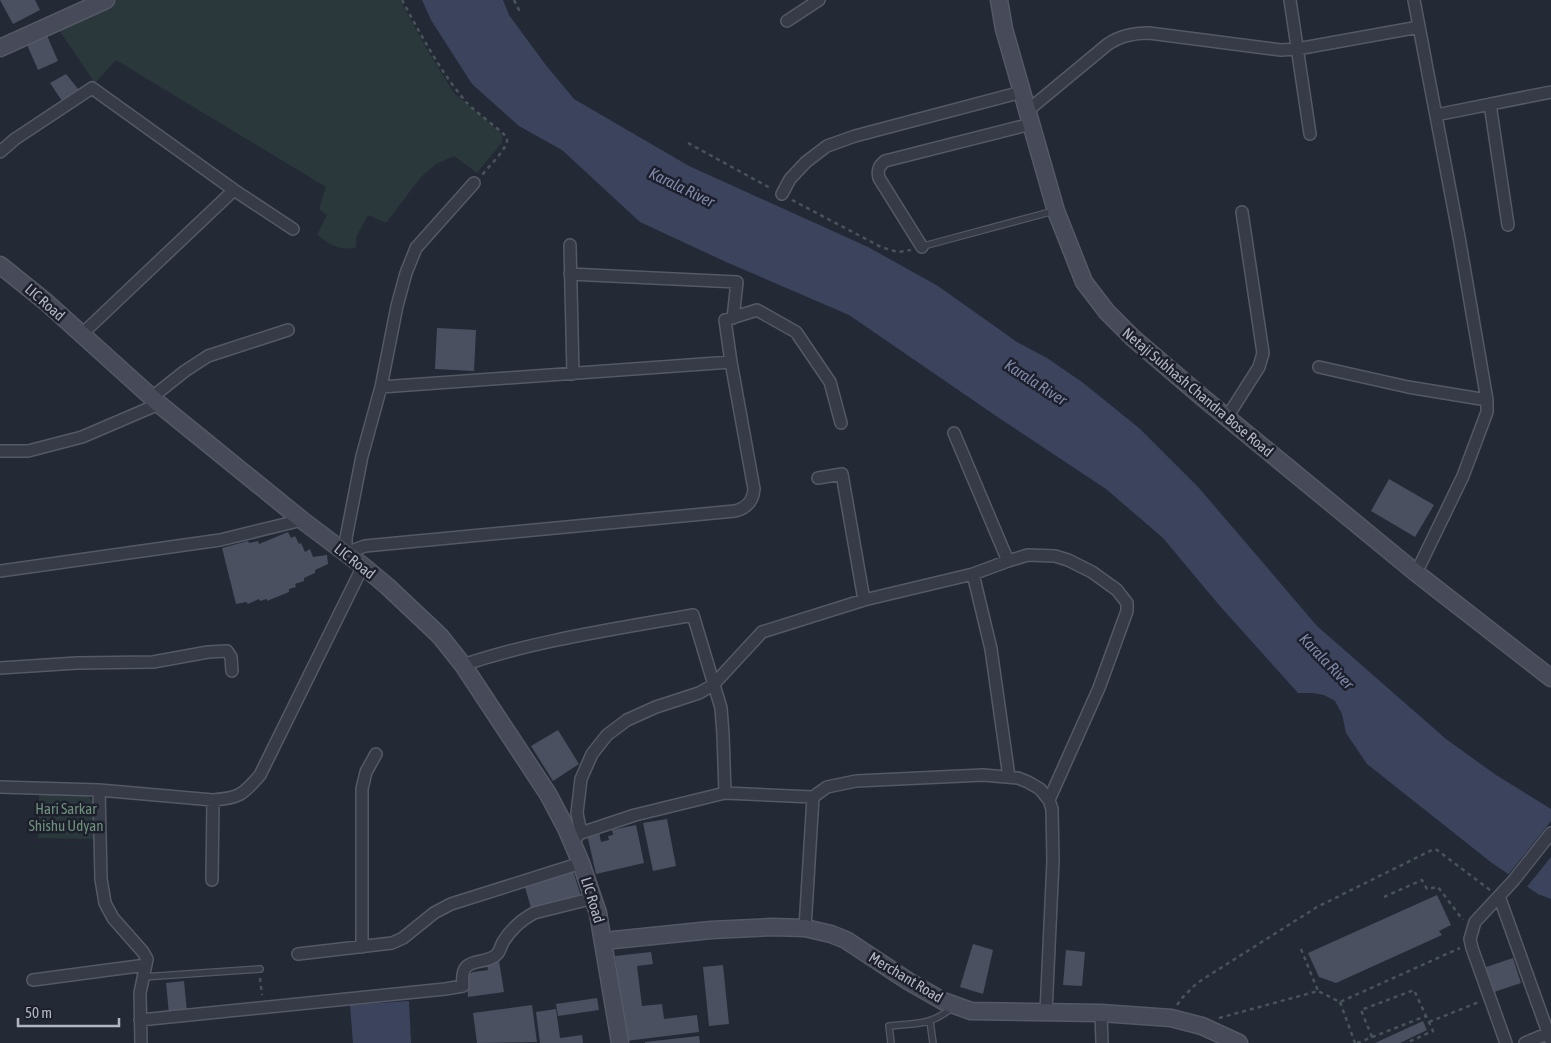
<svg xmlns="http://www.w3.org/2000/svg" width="1551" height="1043" viewBox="0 0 1551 1043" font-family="'Asap Condensed',sans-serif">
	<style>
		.green { fill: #2a383b }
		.water { fill: #3c445d }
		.pier { fill: #242936 }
		.building { fill: #4b5060 }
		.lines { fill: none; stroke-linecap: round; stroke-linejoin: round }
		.lane-casing { stroke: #555965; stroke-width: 8 }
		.street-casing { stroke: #555965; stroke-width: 14 }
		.secondary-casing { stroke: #555965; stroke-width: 19 }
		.path { stroke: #485459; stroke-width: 2.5; stroke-dasharray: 4 4; stroke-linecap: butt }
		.lane { stroke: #373b47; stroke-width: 5.5 }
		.street { stroke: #373b47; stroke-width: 11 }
		.secondary { stroke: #464a59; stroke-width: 16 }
		.labels { text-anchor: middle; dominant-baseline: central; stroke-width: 5; stroke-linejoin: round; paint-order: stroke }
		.street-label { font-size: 15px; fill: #b2b6c3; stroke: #1d202c }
		.park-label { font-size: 15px; fill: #6d917b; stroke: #1d202c }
		.water-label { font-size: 16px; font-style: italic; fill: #7e88a8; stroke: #1d202c }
	</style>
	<rect width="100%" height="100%" fill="#242936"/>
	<path class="green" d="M116 0H400L426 48 454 93 499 131 502 136V142L477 173 454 156 436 164 421 177 386 223 368 215 356 237V247C341 252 329 244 317 235L327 215 319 209 326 187 116 60 95 83 57 27Z
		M39 793 86 794 94 802 93 839 38 838Z"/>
	<path class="water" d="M422 0H503L509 15 545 64 574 99 689 166 868 247 938 286 1017 342 1047 358 1082 382 1139 428 1199 488 1317 626 1446 739 1496 775 1551 809V899L1538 894 1492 863 1367 764 1346 733 1342 714 1335 701 1324 695 1312 693H1298L1219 605 1163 538 1106 489 999 418 849 315 726 262 640 222 562 150 519 126 472 84 431 20Z
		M409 1001 411 1043H353L350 1005Z"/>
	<path class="pier" d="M1551 821V857L1526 888 1508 875Z"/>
	<path class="building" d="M0 0H35L40 10 13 24Z
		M45 31 58 61 38 70 25 40Z
		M66 74 79 90 62 101 50 83Z
		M437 328 476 330 474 371 435 369Z
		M1389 479 1434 505 1415 537 1371 511Z
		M288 532 291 538 295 536 299 544 301 543 305 552 310 549 313 557 327 555 328 564 315 570V573L304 578V581L295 584 296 587 289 589V592L267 601V599L260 601 259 599 248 604 246 602 236 604 222 548 248 541 249 543 258 541 259 544Z
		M558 730 579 764 553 781 531 746Z
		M667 819 676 866 653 871 643 823Z
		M636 825 644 863 596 874 587 834 599 832 601 842 609 840 608 836 613 835 612 830Z
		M573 871 581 896 532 911 524 884Z
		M1437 895 1451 925 1439 931 1442 935 1336 983 1319 977 1308 953Z
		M973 944 993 950 983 994 960 987Z
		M1066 950 1085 952 1082 986 1063 985Z
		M651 952 653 964 637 966 642 1006 662 1004 664 1019 697 1015 699 1032 626 1041 615 956Z
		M1513 958 1521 983 1494 992 1486 967Z
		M499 961 504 992 468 997 467 980 468 975 473 972 488 970 487 963Z
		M723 965 729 1024 709 1026 703 967Z
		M184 981 187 1012 169 1014 166 983Z
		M597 998 599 1010 558 1016 556 1004Z
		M532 1005 537 1042 477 1043 473 1013Z
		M556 1009 560 1038 582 1035 583 1043H540L536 1012Z
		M1423 1021 1427 1030 1400 1043H1375Z
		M699 1036 700 1043H645V1042Z"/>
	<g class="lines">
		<defs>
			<path id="lane" d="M920 247 1054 211
				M143 977 260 969
				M930 1021 933 1043
				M891 1043 889 1026C917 1023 930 1026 953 1007"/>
			<path id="street" d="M1290 0 1310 134
				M1414 0 1459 237 1487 400V412L1463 476 1420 565
				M787 21 819 0
				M1490 104 1508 225
				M1032 107 1108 44C1121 35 1134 33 1149 33L1281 50 1297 49 1419 27
				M1436 115 1551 92
				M0 152 15 139 92 88 234 190 293 229
				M782 194 790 179 806 162 827 146 855 136 1022 92
				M570 245 573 374
				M922 247 879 178C877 170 879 166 885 161L1031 124
				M570 274 737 282 733 318
				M81 335 234 190
				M731 362 725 320 757 310 796 332 830 382 841 423
				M1319 367 1408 387 1487 400
				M381 387 731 362 754 489C753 501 747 508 735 511L365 546 346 553V538L362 456 381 387 397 306 406 273 416 248 474 183
				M151 398 185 371 208 356 288 330
				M1231 411 1259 367 1263 353 1242 212
				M954 433 1008 561
				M0 451H28L82 437 159 404
				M818 478 842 474 864 600
				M0 571 220 540 302 520
				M973 574 991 649 1009 777
				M463 665C537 640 616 629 693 615L721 708 723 734 725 793 635 815 581 833
				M0 668 77 663 153 662 208 652 227 651 231 657 232 671
				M0 787 99 790 213 800C239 798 243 795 260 775L363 566
				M99 790 101 879 105 903 113 918 143 952 147 959 140 993 141 1043
				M725 793 813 797
				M572 841 581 833 577 813 581 779 592 754 607 735 627 720 656 707 699 693 713 685 762 632 864 600 973 574 1008 561 1028 555 1055 556 1068 560 1092 572 1117 590 1127 603V611L1099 688 1049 800
				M212 880 213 800
				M1499 896 1551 1041
				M805 928 813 797 827 787 856 781 983 775 1018 778 1028 782 1040 789 1049 800 1052 809 1053 861 1046 1012
				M362 947V789L366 772 376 754
				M298 954 392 943 403 938 434 913 451 904 581 863
				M33 980 146 965
				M1101 1013 1102 1043
				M140 1020 445 989 463 986C459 952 486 968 498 953 500 950 501 946 503 942 511 929 521 920 534 913L594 898
				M1506 1043 1472 948 1470 939 1475 922 1514 880 1551 833
				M1525 1043 1551 1032"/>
			<path id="secondary" d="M999 0 1004 29 1056 211 1084 282 1107 312 1133 338 1202 397 1415 572 1551 678
				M0 48 106 0
				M0 265 46 302 159 404 302 520 363 566 387 586 440 636 463 665 548 794 566 828 581 863 598 913 620 1043
				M604 941 711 930 772 927 805 928 831 934 846 940 908 981 943 1001 971 1011 1101 1013 1171 1018 1202 1026 1239 1043"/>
		</defs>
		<use href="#lane" class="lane-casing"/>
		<use href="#street" class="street-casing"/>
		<use href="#secondary" class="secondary-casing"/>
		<path class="path" d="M402 0C421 35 441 73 467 103 473 110 506 134 507 138 509 148 488 167 482 175
			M514 0 521 14
			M688 143 772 189
			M792 200 881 247 898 252 911 250
			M1384 897 1422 880 1427 889 1438 887 1463 920
			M1301 949 1318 991
			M260 978 262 995
			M1340 1002 1355 1043
			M1177 1005 1183 997 1197 983 1317 907 1434 849 1437 850 1490 890
			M1219 1018 1318 991 1340 1002 1460 948
			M1429 1022 1479 1002
			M1372 1037 1361 1010 1414 990 1426 1016
			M1357 1043 1426 1016 1433 1031 1406 1043"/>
		<use href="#lane" class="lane"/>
		<use href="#street" class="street"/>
		<use href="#secondary" class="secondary"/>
	</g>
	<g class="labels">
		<g class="street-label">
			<text transform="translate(45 302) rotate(41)">LIC Road</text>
			<text transform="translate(1198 392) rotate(40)">Netaji Subhash Chandra Bose Road</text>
			<text transform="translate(355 561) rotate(38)">LIC Road</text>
			<text transform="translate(593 900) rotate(73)">LIC Road</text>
			<text transform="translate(906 977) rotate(31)">Merchant Road</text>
		</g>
		<g class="park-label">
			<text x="66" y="808">Hari Sarkar<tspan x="66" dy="17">Shishu Udyan</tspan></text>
		</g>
		<g class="water-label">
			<text transform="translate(682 187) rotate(26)">Karala River</text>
			<text transform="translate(1036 382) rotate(33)">Karala River</text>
			<text transform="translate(1327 661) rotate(46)">Karala River</text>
		</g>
	</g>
	<path d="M18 1018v8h101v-8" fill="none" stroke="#b2b6c3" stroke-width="2.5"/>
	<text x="25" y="1018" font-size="15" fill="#b2b6c3" stroke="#1d202c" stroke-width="4" paint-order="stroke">50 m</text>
</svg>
